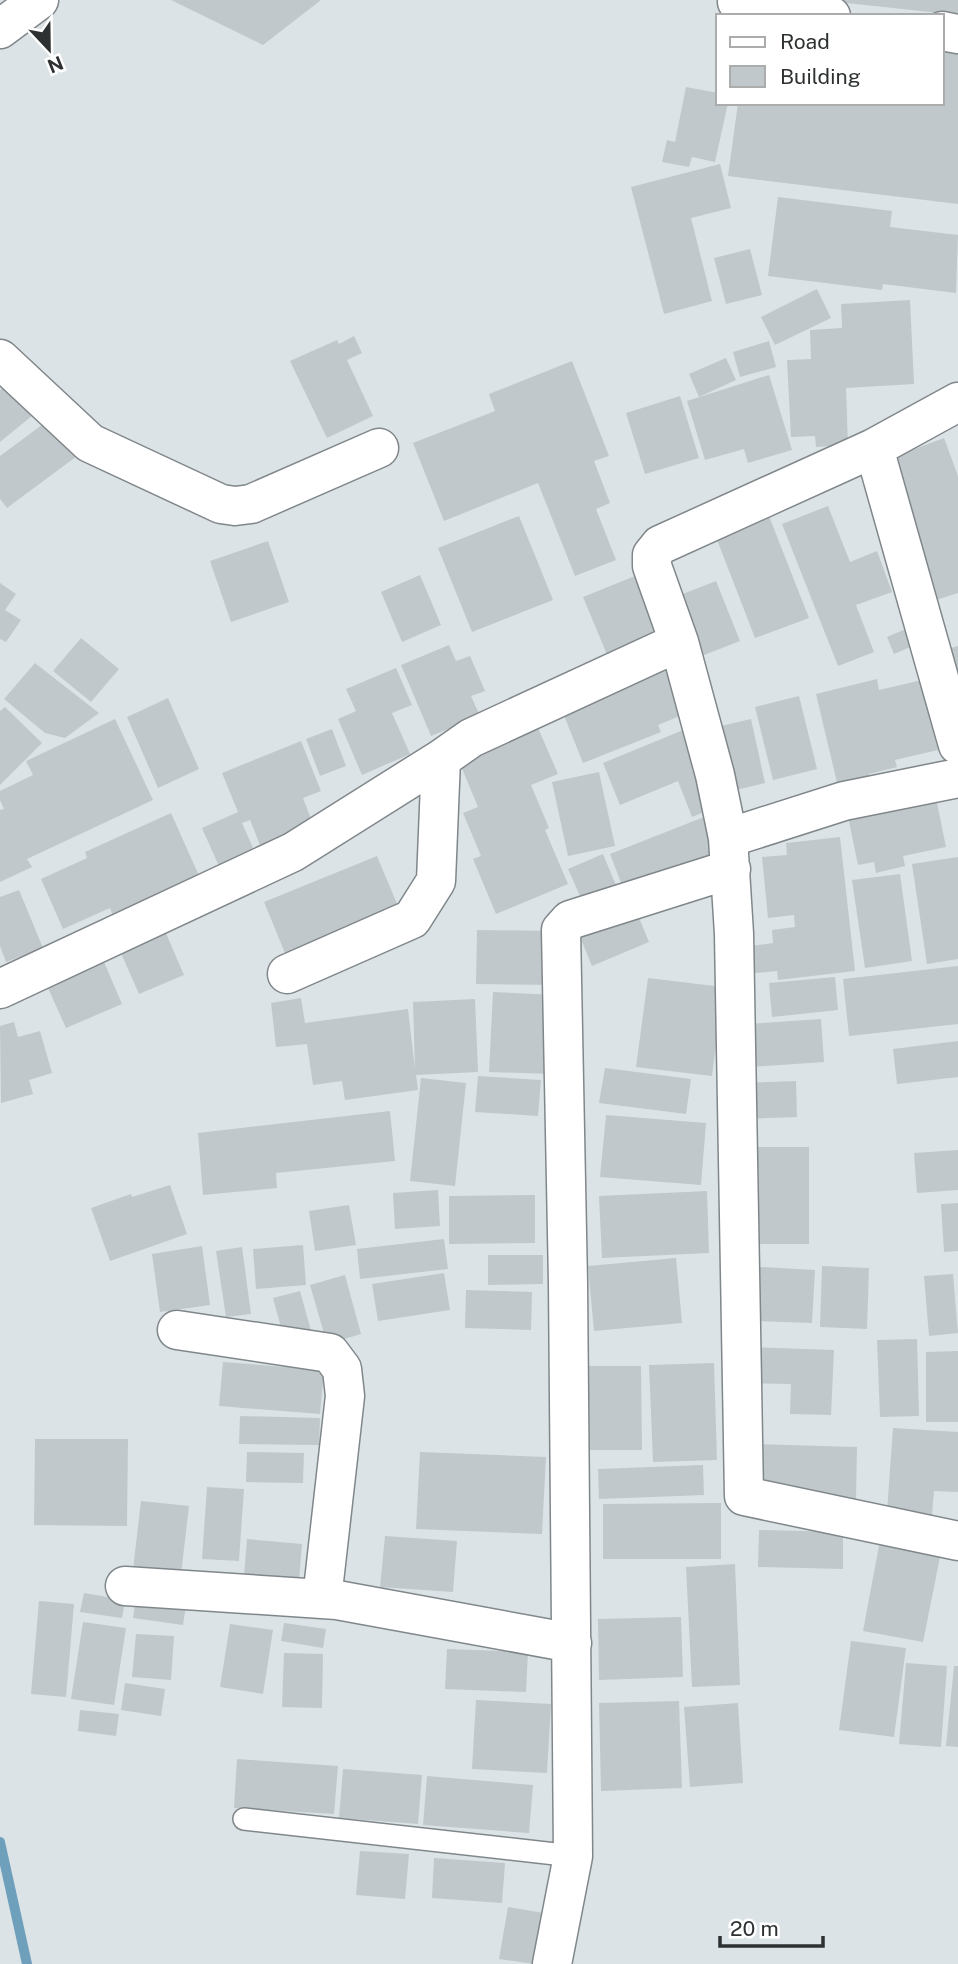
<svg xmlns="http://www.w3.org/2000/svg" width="958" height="1964" viewBox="0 0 958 1964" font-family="'Public Sans',sans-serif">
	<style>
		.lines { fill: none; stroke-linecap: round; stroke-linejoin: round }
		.stream { stroke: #6ea0bb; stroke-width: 10 }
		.building { fill: #c0c8cc }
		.service-casing { stroke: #80878b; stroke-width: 24 }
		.minor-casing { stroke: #80878b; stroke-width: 41 }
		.tertiary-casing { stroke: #80878b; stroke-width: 41 }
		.service { stroke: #fff; stroke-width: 21 }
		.minor { stroke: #fff; stroke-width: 38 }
		.tertiary { stroke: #fff; stroke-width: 38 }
	</style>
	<rect width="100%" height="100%" fill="#dce3e7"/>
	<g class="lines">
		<path class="stream" d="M0 1842 27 1964"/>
	</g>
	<path class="building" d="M171 0H321L263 45Z
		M837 0H958V15L837 2Z
		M942 44 958 46V204L728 176 738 103H942Z
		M686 87 718 93V103H728L715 162 692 157 689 167 662 162 667 140 675 142Z
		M720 164 731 208 691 218 712 301 664 314 631 187Z
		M778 197 892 211 890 227 958 235 956 293 883 284 882 290 768 276Z
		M750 249 762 295 726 304 714 258Z
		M817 289 831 318 775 345 761 317Z
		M910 300 914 384 846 388 848 445 816 447 815 436 791 437 787 360 811 359 810 330 842 328 841 304Z
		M354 336 362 353 347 360 373 416 327 438 290 361 337 340 339 344Z
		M769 341 776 367 740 377 733 352Z
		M726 358 736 380 699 397 689 374Z
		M572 361 609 456 594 461 610 503 596 509 616 560 575 576 538 483 444 521 413 443 495 411 489 394Z
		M769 375 792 450 748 463 744 449 705 460 687 401Z
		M7 384 33 415 0 442V390Z
		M680 396 699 458 645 474 626 413Z
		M50 419 77 456 7 508 0 499V456Z
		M944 438 958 476V593L936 600 885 460Z
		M828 506 850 562 877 551 892 592 856 605 874 652 838 666 782 524Z
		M767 511 809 618 755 638 714 532Z
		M519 516 553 600 472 632 438 548Z
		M268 541 289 602 231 622 210 561Z
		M420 575 441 625 402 642 381 592Z
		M635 576 660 635 608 657 583 597Z
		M716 581 740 641 699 657 675 597Z
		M0 583 16 594 5 610 21 620 6 642 0 639Z
		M908 628 915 645 894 654 887 637Z
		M81 638 119 669 91 702 53 671Z
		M449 645 456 661 470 656 485 691 471 696 480 716 431 736 401 665Z
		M958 646V694L944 650Z
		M35 663 99 713 65 738 45 733 4 699Z
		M673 663 692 711 658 725 661 732 583 763 561 708Z
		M396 668 412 705 392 713 410 754 362 775 338 719 356 711 346 689Z
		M877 679 879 690 922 680 938 750 895 760 897 767 869 774 871 783 839 791 816 694Z
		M799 696 817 769 773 780 755 707Z
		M168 698 199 769 158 788 127 717Z
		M5 707 42 743 0 785V711Z
		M115 719 153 800 27 859 32 867 0 882V810L4 809 0 800V791L33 775 26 761Z
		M751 719 765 783 724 793 708 729Z
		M535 721 558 774 531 785 549 828 545 830 568 884 496 914 473 859 481 856 463 813 478 807 456 754Z
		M693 726 719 806 692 817 678 781 620 805 603 763Z
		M332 729 346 766 320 776 306 739Z
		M301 741 321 791 303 798 317 834 264 855 250 820 242 823 257 857 222 873 202 828 238 812 222 773Z
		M599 772 615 846 568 856 552 782Z
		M934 788 946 847 903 856 905 866 876 873 874 862 858 865 846 807Z
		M171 813 200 878 113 916 110 908 63 929 41 879 87 858 85 852Z
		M704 817 719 856 625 893 610 854Z
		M840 837 855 971 778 980 777 971 745 974 742 947 773 943 772 930 795 927 794 915 768 918 762 857 787 855 786 843Z
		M603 854 618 890 584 905 568 869Z
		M377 856 400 911 287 958 264 902Z
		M958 857V959L927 964 912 864Z
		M900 874 912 961 865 968 852 880Z
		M19 890 43 948 6 962 0 946V897Z
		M633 903 649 942 592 966 576 927Z
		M162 924 184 975 139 994 117 944Z
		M477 930 560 931V985L476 984Z
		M101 955 122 1004 66 1028 44 979Z
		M958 966V1024L849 1036 843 979Z
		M835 977 838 1010 772 1017 769 983Z
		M648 978 723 987 712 1076 636 1067Z
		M493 992 556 995 552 1074 489 1072Z
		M301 998 305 1023 408 1009 415 1069 413 1002 475 999 478 1072 416 1075 418 1090 345 1100 342 1081 313 1085 307 1044 276 1047 271 1003Z
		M821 1019 824 1062 751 1067 749 1024Z
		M14 1022 18 1037 40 1031 52 1073 29 1080 33 1094 1 1103 0 1026Z
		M958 1041V1077L897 1084 893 1049Z
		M605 1068 691 1079 686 1114 599 1103Z
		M478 1076 541 1080 538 1116 475 1112Z
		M421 1078 466 1083 455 1186 410 1181Z
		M796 1081 797 1117 741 1119 740 1083Z
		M390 1111 395 1161 276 1173 277 1188 203 1195 198 1133Z
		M606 1115 706 1123 701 1185 600 1177Z
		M742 1147H809V1244H743Z
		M958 1150V1190L917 1193 914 1153Z
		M170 1185 187 1234 110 1261 91 1208 131 1194 132 1197Z
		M438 1190 440 1226 395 1229 393 1193Z
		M707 1191 709 1253 602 1258 599 1196Z
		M535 1195V1243L449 1244V1196Z
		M958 1203V1251L944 1252 941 1204Z
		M349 1205 356 1245 315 1251 309 1211Z
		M444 1239 448 1269 360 1279 357 1249Z
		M303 1245 306 1285 256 1289 253 1249Z
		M202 1246 210 1305 160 1312 152 1254Z
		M242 1247 251 1314 226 1317 216 1251Z
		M488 1255H543V1284L488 1285Z
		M676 1258 682 1323 594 1331 588 1266Z
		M822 1266 869 1268 867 1329 820 1327Z
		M760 1267 815 1270 812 1323 757 1321Z
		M444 1273 450 1310 378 1321 372 1284Z
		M953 1274 958 1333 929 1336 924 1276Z
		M345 1275 361 1334 327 1344 310 1285Z
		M466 1290 532 1292 531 1330 465 1328Z
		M300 1291 313 1338 286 1346 273 1298Z
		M917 1339 919 1416 880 1417 877 1340Z
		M745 1347 834 1350 831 1415 790 1414 791 1384 743 1383Z
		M958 1351V1422H926V1352Z
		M223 1362 324 1370 320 1414 219 1406Z
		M714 1363 717 1460 653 1462 649 1365Z
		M587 1366H641L642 1450H588Z
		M240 1416 320 1418 319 1445 239 1444Z
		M893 1428 958 1432V1492L934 1491 932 1515 887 1512Z
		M35 1439H128L127 1526 34 1525Z
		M755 1444 857 1447 856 1499 752 1496Z
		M247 1452 304 1453 303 1483 246 1482Z
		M420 1452 546 1457 542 1534 416 1529Z
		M703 1465 704 1495 599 1499 598 1469Z
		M207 1487 244 1489 239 1561 202 1559Z
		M141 1501 189 1506 180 1583 132 1578Z
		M721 1503V1559H603V1504Z
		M759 1530 843 1532V1569L758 1567Z
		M881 1535 942 1547 923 1642 863 1631Z
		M385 1536 457 1541 453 1592 380 1587Z
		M247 1539 302 1544 298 1593 243 1588Z
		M735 1564 740 1685 692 1687 686 1567Z
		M84 1593 125 1600 122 1618 80 1612Z
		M136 1597 186 1605 183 1625 133 1618Z
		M39 1601 74 1604 66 1697 31 1694Z
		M681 1617 683 1677 599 1680 598 1619Z
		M83 1622 126 1628 114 1705 71 1699Z
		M284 1623 326 1629 323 1648 281 1641Z
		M230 1624 273 1630 263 1694 220 1687Z
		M136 1634 174 1636 171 1680 132 1677Z
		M851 1641 906 1648 894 1737 839 1730Z
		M447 1649 528 1652 526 1692 445 1689Z
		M284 1653 323 1654 322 1708 282 1707Z
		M906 1663 947 1666 941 1747 899 1744Z
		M954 1666H958V1747L946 1746Z
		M125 1683 165 1689 161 1716 121 1710Z
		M476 1700 551 1704 547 1773 472 1769Z
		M679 1701 682 1788 601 1791 599 1703Z
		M738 1703 743 1783 690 1787 684 1707Z
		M80 1710 119 1714 116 1736 78 1731Z
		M237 1759 338 1766 334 1814 234 1808Z
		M343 1769 422 1775 418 1824 339 1818Z
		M427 1776 533 1785 529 1833 423 1825Z
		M360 1851 409 1854 405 1899 356 1895Z
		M434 1858 505 1863 502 1903 432 1898Z
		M508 1907 544 1913 535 1964 499 1959Z"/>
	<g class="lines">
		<defs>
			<path id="service" d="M244 1819 573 1856"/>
			<path id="minor" d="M737 2 831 16
				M942 31 958 34
				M0 359 90 443 221 504 235 506 251 504 379 448
				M958 402 874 448 958 745
				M874 448 660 545 652 555V566L679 642 715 775 728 838 734 934 744 1496 958 1541
				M728 838 844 801 958 778
				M287 974 412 919 436 881 441 759 471 738 679 642
				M0 989 293 852 441 759
				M177 1330 330 1353 342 1369 345 1396 322 1599
				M125 1586 337 1600 572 1643
				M552 1964 573 1856 568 1283 561 930 570 920 731 869"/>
			<path id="tertiary" d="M0 29 39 0"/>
		</defs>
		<use href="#service" class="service-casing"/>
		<use href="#minor" class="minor-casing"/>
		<use href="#tertiary" class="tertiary-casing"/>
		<use href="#service" class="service"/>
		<use href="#minor" class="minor"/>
		<use href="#tertiary" class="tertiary"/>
	</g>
	<rect x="716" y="14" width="228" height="91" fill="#ffffff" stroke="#abadad" stroke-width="2"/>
	<rect x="730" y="37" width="35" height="10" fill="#ffffff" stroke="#abadad" stroke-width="2"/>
	<text x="780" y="49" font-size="21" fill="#2e3132">Road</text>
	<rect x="730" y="66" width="35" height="21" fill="#c0c8cc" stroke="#abadad" stroke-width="2"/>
	<text x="780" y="84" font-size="21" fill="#2e3132">Building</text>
	<g transform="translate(49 49) rotate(158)" stroke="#ffffff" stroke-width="5" paint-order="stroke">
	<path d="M0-5L12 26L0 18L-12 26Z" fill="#2e3132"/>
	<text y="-10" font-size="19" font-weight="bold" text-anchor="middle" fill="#2e3132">N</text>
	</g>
	<path d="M720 1936v10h103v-10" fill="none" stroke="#2e3132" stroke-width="3.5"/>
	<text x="730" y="1936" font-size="21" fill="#2e3132" stroke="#ffffff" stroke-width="5" paint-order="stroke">20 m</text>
</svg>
